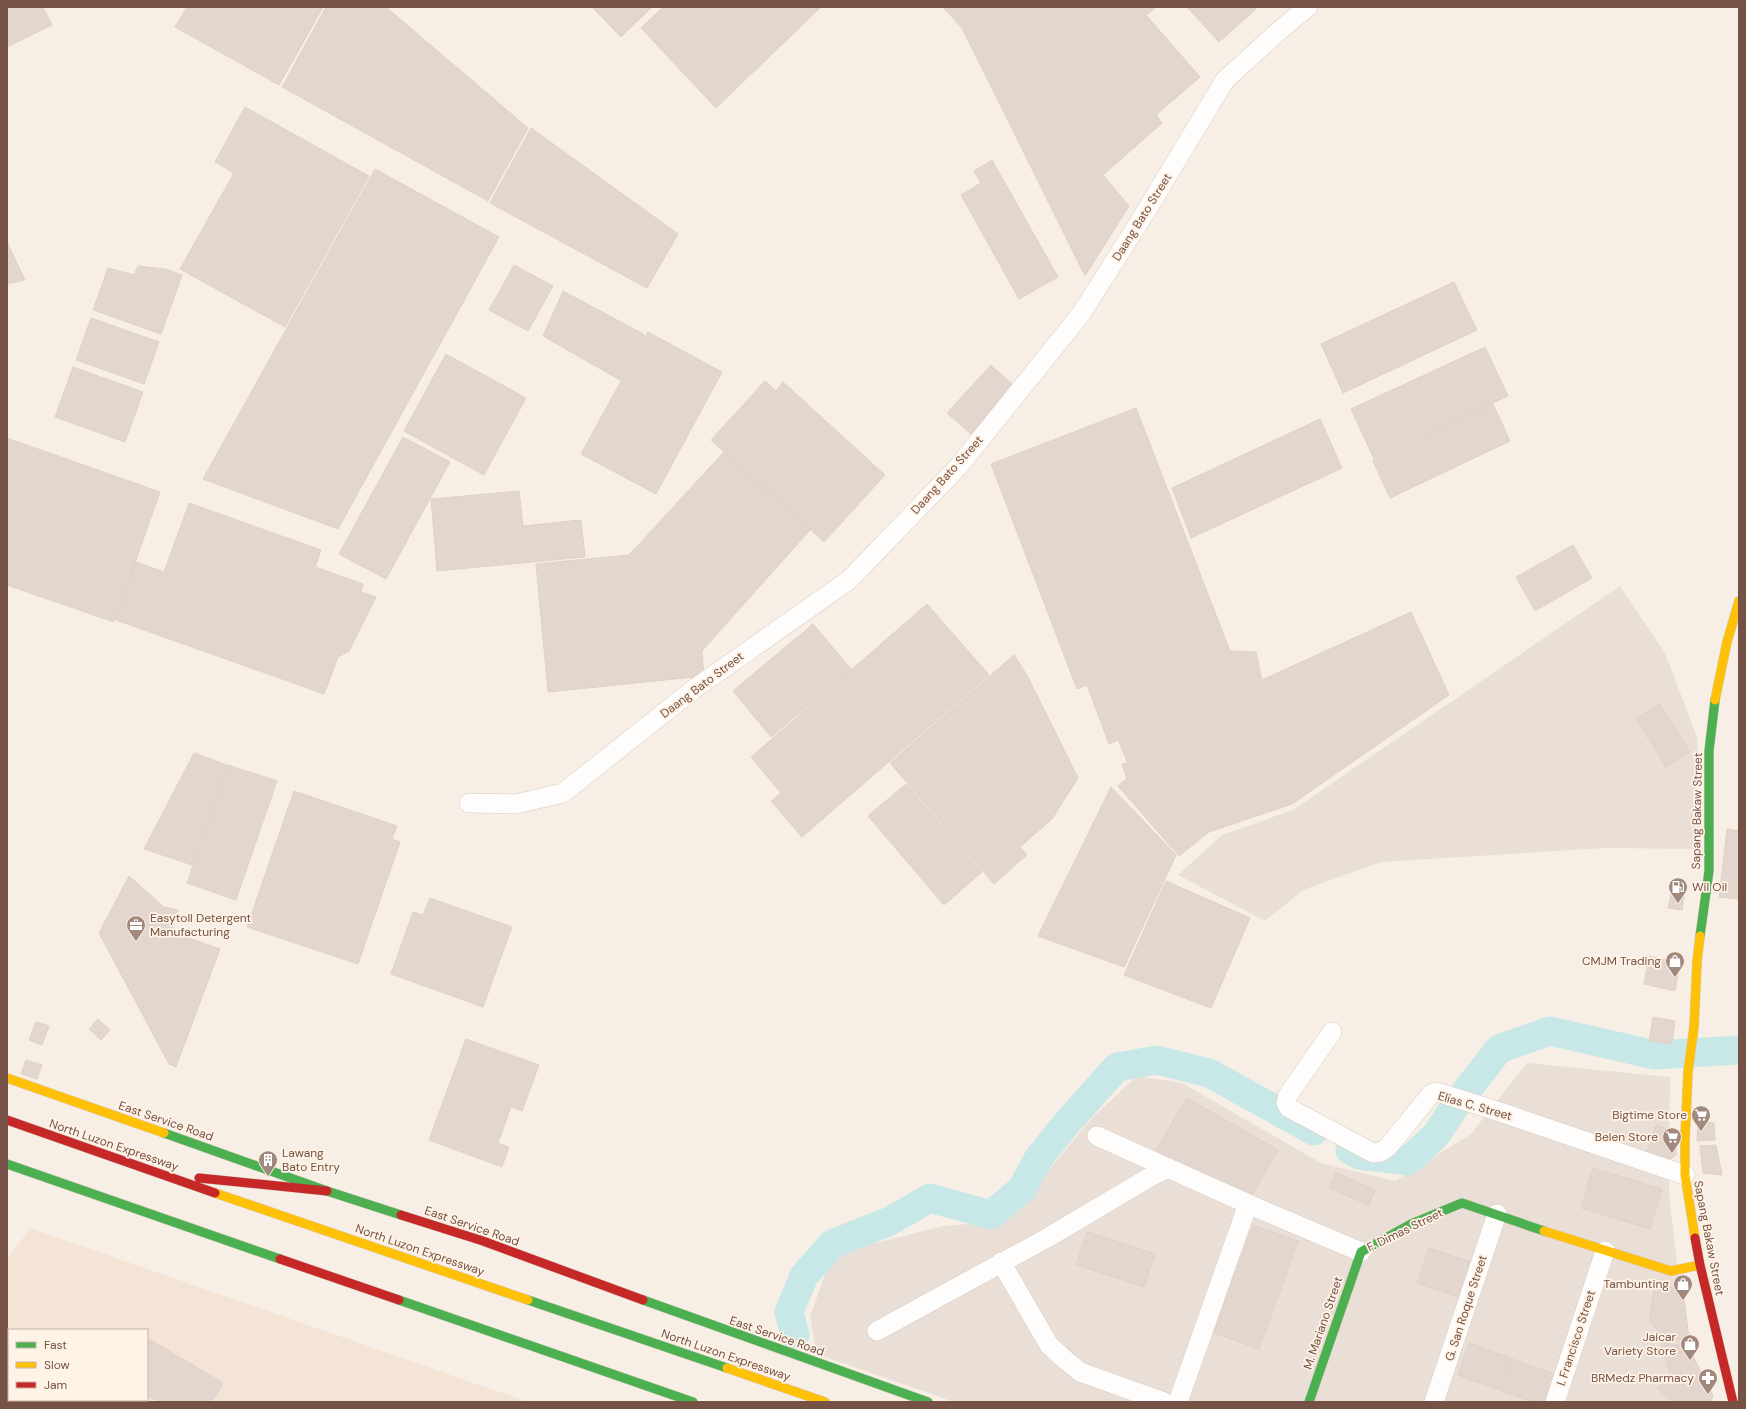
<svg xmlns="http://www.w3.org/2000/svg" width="1746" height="1409" viewBox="0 0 1746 1409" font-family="'DM Sans',sans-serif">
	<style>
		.residential { fill: #f3e4d5; fill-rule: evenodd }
		.industrial { fill: #e9dfd7 }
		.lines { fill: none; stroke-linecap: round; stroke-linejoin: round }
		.river { stroke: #c7e8e7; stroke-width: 29 }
		.building { fill: #e3d6ce; stroke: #e0d1c8 }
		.street-casing { stroke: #d8ccc4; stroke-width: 20 }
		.fast-casing { stroke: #d7cac2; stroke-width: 10 }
		.slow-casing { stroke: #d7cac2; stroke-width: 10 }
		.jam-casing { stroke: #d7cac2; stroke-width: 10 }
		.street { stroke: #fefdfb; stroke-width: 19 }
		.fast { stroke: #4caf50; stroke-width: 9 }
		.slow { stroke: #ffc107; stroke-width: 9 }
		.jam { stroke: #c62828; stroke-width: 9 }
		.labels { text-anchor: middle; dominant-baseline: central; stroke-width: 3.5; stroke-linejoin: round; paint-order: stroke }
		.street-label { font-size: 12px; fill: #755245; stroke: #fff3e6 }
		.poi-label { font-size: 12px; fill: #755245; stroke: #fff3e6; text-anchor: end }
	</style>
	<rect width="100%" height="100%" fill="#f7efe6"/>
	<path class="residential" d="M30 1228 528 1402H7V1260ZM9 1330H147V1400H9Z"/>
	<path class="industrial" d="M1620 586 1665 653 1697 737 1699 761 1698 849 1604 848 1381 862 1303 890 1265 921 1178 875 1222 835 1293 810Z
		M1527 1063 1670 1077 1669 1194 1686 1340 1704 1402H954L817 1354 810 1317 832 1254 943 1226 993 1222 1038 1183 1092 1118 1137 1076 1182 1083 1321 1163 1395 1181 1471 1134Z"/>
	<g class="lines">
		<path class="river" d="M1350 1150 1359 1155 1408 1161 1437 1134 1457 1103 1499 1049 1550 1031 1655 1055 1739 1050
			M795 1335 789 1312 804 1276 832 1244 890 1221 930 1198 991 1215 1022 1189 1038 1159 1066 1124 1117 1067 1157 1060 1209 1073 1314 1131"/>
	</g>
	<path class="building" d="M7 7H43L52 25 7 47Z
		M187 7H323L279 85 175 27Z
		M326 7H386L528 128 488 201 282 87Z
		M592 7H652L621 37Z
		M663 7H821L716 108 641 28Z
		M943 7H1152L1154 9 1146 15 1200 77 1156 115 1162 123 1103 175 1129 206 1085 276 962 28Z
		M1187 7H1258L1219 42Z
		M245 107 369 176 285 327 180 269 234 173 215 162Z
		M531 128 678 234 647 288 490 203Z
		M992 160 1058 277 1019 299 961 195 981 183 974 171Z
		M375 169 499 237 338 529 203 479Z
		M7 242 25 280 7 284Z
		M514 265 553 286 528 331 489 310Z
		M138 266 165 269 182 275 161 334 93 310 108 268 134 275Z
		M1454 282 1477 330 1343 393 1321 344Z
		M563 291 645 335 620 380 543 336Z
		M91 318 159 342 144 384 76 360Z
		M648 332 722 372 656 494 581 454Z
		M1485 347 1508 396 1374 459 1351 409Z
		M446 354 526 398 484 475 404 431Z
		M991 365 1016 388 973 436 947 413Z
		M73 367 143 392 125 442 55 417Z
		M765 381 776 391 783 382 885 475 824 542 711 440Z
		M1493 404 1510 441 1390 498 1373 461Z
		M1136 408 1230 651 1256 652 1262 680 1411 612 1449 695 1292 804 1209 832 1179 856 1118 786 1127 778 1122 764 1128 763 1118 740 1109 744 1087 685 1077 689 991 464Z
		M1320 419 1342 468 1191 538 1172 488Z
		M403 437 450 462 386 579 339 554Z
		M7 438 160 492 114 622 7 585Z
		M724 452 810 530 702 651 704 676 548 692 536 564 629 555Z
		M519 491 523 526 581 520 585 557 437 571 431 499Z
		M189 503 321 550 315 567 363 584 361 592 376 597 349 651 338 657 324 694 116 620 136 562 164 572Z
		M1573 545 1592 578 1535 611 1516 577Z
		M927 604 989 675 802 837 771 801 781 793 751 757Z
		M813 624 851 669 771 737 733 691Z
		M1014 655 1028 677 1078 778 1052 819 1020 847 1027 855 994 884 890 763Z
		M1660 704 1690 752 1666 767 1636 719Z
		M194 753 227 765 192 865 144 849Z
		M228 765 277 781 236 900 187 883Z
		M906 784 982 872 944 905 868 816Z
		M1111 787 1176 855 1124 967 1038 936Z
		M294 791 397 826 392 839 400 842 358 964 247 927Z
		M1727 829 1739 831V899L1719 897Z
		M129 876 164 907 178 910 171 932 220 949 176 1067 169 1064 99 933Z
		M1166 881 1250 918 1211 1008 1124 975Z
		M1671 894 1684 896 1682 910 1668 908Z
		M430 898 512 927 483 1007 391 974 413 912 423 915Z
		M1649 956 1680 963 1675 991 1644 984Z
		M1653 1017 1675 1021 1672 1044 1649 1041Z
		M98 1019 110 1030 101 1040 89 1029Z
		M36 1022 49 1026 42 1045 29 1040Z
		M466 1039 539 1065 522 1111 511 1107 498 1143 509 1147 502 1167 429 1140Z
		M26 1060 42 1065 37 1079 21 1074Z
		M1187 1098 1278 1150 1253 1194 1237 1186 1234 1189 1155 1152Z
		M1698 1120 1714 1123 1715 1140 1697 1141Z
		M1656 1125 1677 1133 1676 1155 1667 1161 1646 1154Z
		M1716 1145 1722 1175 1703 1173 1700 1146Z
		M1593 1168 1662 1189 1650 1229 1581 1208Z
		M1336 1173 1375 1190 1369 1205 1329 1188Z
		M1253 1225 1298 1241 1283 1284 1237 1268Z
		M1087 1232 1155 1254 1144 1287 1076 1265Z
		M1429 1248 1471 1262 1459 1297 1417 1283Z
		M1236 1270 1282 1286 1259 1349 1214 1333Z
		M1655 1283 1683 1290 1689 1339H1666L1649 1321Z
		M147 1338 223 1383 212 1402H159L147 1395Z
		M1469 1343 1511 1358 1499 1390 1458 1375Z
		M1661 1343 1688 1346 1713 1396 1711 1402H1673L1657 1388 1671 1378Z
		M1512 1359 1558 1375 1549 1402H1534L1501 1391Z"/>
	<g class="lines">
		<defs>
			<path id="street" d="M469 803 516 804 563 793 694 689 849 580 958 467 1081 314 1140 221 1225 80 1280 30 1308 7
				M1332 1032 1288 1095 1286 1103 1289 1108 1373 1153 1381 1152 1388 1147 1431 1094 1437 1092 1500 1112 1685 1175
				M1097 1136 1248 1204 1361 1252
				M1001 1262 1049 1345 1062 1357 1080 1372 1164 1402
				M877 1331 1047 1238 1150 1177 1169 1168
				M7 1382 9 1384
				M36 1400 40 1402
				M1178 1402 1248 1204
				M1434 1402 1497 1214
				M1555 1402 1605 1251"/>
			<path id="fast" d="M1700 936 1709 871V751L1715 700
				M164 1133 327 1191 401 1215
				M7 1164 280 1259
				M399 1300 693 1402
				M528 1300 727 1368
				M643 1300 928 1402
				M1309 1402 1361 1252 1411 1224 1462 1203 1544 1231"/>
			<path id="slow" d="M1715 700 1727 642 1739 601
				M7 1078 164 1133
				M215 1193 528 1300
				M1544 1231 1671 1271 1700 1265
				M1695 1238 1685 1175V1138L1688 1072 1694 1027 1697 962 1700 936
				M727 1368 825 1402"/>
			<path id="jam" d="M7 1120 215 1193
				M199 1178 327 1191
				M401 1215 483 1241 643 1300
				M1695 1238 1700 1265 1733 1402
				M280 1259 399 1300"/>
		</defs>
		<use href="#street" class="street-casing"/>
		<use href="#fast" class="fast-casing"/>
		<use href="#slow" class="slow-casing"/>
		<use href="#jam" class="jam-casing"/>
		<use href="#street" class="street"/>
		<use href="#fast" class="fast"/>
		<use href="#slow" class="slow"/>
		<use href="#jam" class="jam"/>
	</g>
	<defs>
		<symbol id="fuel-pin" viewBox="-11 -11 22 30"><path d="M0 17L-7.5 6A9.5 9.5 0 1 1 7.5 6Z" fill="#a2897d" stroke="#fff3e6"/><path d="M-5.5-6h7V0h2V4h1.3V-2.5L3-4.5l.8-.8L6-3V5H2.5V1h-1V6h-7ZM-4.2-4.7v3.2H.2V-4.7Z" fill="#fff"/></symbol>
		<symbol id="office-pin" viewBox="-11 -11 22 30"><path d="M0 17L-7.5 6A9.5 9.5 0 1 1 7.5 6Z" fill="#a2897d" stroke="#fff3e6"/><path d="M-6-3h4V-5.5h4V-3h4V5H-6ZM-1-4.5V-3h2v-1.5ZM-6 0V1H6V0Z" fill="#fff"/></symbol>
		<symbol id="shop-pin" viewBox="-11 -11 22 30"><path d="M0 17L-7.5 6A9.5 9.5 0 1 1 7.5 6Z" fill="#a2897d" stroke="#fff3e6"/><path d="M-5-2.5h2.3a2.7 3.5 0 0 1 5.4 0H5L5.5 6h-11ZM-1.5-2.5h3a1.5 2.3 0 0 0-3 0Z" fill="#fff"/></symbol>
		<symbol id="supermarket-pin" viewBox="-11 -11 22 30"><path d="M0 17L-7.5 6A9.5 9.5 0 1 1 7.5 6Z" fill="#a2897d" stroke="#fff3e6"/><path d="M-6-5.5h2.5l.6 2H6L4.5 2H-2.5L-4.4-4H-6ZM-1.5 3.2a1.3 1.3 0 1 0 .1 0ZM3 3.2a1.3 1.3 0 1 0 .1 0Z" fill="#fff"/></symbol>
		<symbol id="building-pin" viewBox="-11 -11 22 30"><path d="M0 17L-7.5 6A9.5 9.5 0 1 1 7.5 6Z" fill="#a2897d" stroke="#fff3e6"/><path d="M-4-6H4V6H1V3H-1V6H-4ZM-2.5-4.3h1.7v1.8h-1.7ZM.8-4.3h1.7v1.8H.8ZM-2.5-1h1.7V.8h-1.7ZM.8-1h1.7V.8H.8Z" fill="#fff"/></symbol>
		<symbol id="pharmacy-pin" viewBox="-11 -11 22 30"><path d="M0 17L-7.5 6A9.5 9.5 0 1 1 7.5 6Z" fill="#a2897d" stroke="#fff3e6"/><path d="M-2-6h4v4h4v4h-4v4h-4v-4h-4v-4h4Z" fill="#fff"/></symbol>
	</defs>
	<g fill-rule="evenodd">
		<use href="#fuel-pin" x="1667" y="876" width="22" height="30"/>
		<use href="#office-pin" x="125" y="914" width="22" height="30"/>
		<use href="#shop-pin" x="1664" y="950" width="22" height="30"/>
		<use href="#supermarket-pin" x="1690" y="1104" width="22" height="30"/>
		<use href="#supermarket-pin" x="1661" y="1126" width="22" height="30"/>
		<use href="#building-pin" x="257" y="1149" width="22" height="30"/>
		<use href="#shop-pin" x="1672" y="1273" width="22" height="30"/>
		<use href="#shop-pin" x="1679" y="1333" width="22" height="30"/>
		<use href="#pharmacy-pin" x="1697" y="1367" width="22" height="30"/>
	</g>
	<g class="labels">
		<g class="street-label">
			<text transform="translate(1142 217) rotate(-58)">Daang Bato Street</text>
			<text transform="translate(947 475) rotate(-48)">Daang Bato Street</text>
			<text transform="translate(702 685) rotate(-37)">Daang Bato Street</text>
			<text transform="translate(1697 811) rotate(-89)">Sapang Bakaw Street</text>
			<text transform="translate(1475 1106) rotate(16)">Elias C. Street</text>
			<text transform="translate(166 1121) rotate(19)">East Service Road</text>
			<text transform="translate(114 1145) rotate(19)">North Luzon Expressway</text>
			<text transform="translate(472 1226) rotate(19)">East Service Road</text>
			<text transform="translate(1405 1230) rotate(-26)">F. Dimas Street</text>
			<text transform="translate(1709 1238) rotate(79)">Sapang Bakaw Street</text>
			<text transform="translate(420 1250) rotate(19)">North Luzon Expressway</text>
			<text transform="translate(1466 1308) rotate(-72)">G. San Roque Street</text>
			<text transform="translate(1323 1323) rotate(-71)">M. Mariano Street</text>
			<text transform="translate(777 1336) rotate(19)">East Service Road</text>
			<text transform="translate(1576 1338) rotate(-72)">I. Francisco Street</text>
			<text transform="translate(726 1355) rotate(19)">North Luzon Expressway</text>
		</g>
		<g class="poi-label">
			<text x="1692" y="887" text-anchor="start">Wil Oil</text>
			<text x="150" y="918" text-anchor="start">Easytoll Detergent<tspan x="150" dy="14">Manufacturing</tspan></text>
			<text x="1661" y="961">CMJM Trading</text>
			<text x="1687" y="1115">Bigtime Store</text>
			<text x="1658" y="1137">Belen Store</text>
			<text x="282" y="1153" text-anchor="start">Lawang<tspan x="282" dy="14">Bato Entry</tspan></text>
			<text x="1669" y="1284">Tambunting</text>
			<text x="1676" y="1337">Jaicar<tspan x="1676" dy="14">Variety Store</tspan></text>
			<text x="1694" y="1378">BRMedz Pharmacy</text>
		</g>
	</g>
	<rect width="1746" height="1409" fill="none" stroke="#755245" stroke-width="16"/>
	<rect x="8" y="1329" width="140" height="72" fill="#fff3e6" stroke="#c8b3a6"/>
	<rect x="16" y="1342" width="20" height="6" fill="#4caf50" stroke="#c8b3a6"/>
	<text x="44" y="1349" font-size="12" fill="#755245">Fast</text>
	<rect x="16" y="1362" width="20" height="6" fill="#ffc107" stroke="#c8b3a6"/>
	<text x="44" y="1369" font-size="12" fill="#755245">Slow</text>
	<rect x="16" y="1382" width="20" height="6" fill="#c62828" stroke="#c8b3a6"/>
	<text x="44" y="1389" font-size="12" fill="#755245">Jam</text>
</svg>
